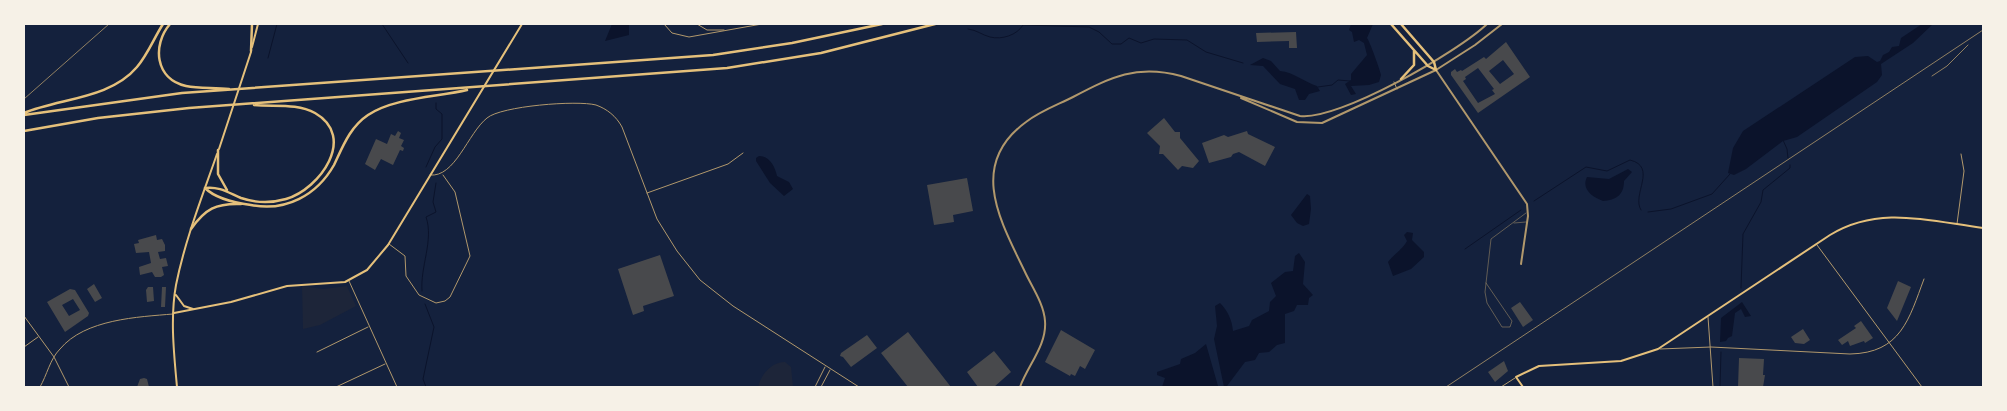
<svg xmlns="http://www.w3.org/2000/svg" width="2007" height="411" viewBox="0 0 2007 411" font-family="Karla,sans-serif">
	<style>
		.green { fill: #1d2539 }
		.water { fill: #0b132b }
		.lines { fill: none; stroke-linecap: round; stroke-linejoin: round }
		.stream { stroke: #0b132b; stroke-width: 1 }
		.building { fill: #48494c; fill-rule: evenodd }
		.service { stroke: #b1986c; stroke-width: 0.5 }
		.minor { stroke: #b1986c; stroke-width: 1 }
		.tertiary { stroke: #b1986c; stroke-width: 2 }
		.secondary { stroke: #e5c07b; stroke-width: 2 }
		.motorway { stroke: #e5c07b; stroke-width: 2.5 }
		.rail { stroke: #918062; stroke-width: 1 }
	</style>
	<rect width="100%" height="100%" fill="#14213d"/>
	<path class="green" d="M302 286 323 289 347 286 356 306 320 325 303 329Z
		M785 362 791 367 793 387H758C761 375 771 362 785 362Z"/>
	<path class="water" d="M612 24H629V35L605 41Z
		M1351 24H1373L1367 38C1370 42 1380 70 1381 75L1379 82 1369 85 1351 86 1356 94 1351 95 1345 84 1351 80V74L1367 55 1364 43 1359 40 1354 42 1352 32 1349 30Z
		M1922 24H1933L1913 43 1881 64 1882 75 1877 82 1797 137 1783 141 1746 169 1734 175 1728 173 1733 148 1743 131 1855 57 1868 56 1877 62 1880 61 1883 55 1889 52 1892 47 1899 46 1901 38Z
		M1263 58 1271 61 1280 71C1294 72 1304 82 1317 86L1320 91 1309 94 1305 100H1299L1295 89 1280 84 1263 66 1250 65Z
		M759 156C770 156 775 167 777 176L789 182 793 189 784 196 770 183 756 161V158Z
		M1628 169 1632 172 1624 181C1624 195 1616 200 1603 201 1592 197 1581 189 1587 177L1609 179Z
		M1307 194 1310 196 1311 209 1309 224 1303 226 1297 223 1291 215Z
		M1407 232 1413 233 1412 240 1424 252V257L1411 269 1393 276 1388 262C1393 255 1403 249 1407 241L1404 235Z
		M1299 253 1305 262 1303 284 1313 295 1309 298 1308 305H1297L1294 311 1285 314V343L1277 345 1269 352 1259 353 1255 360 1245 362 1227 386 1224 387 1214 339 1217 326 1215 306 1220 303C1228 311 1232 320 1233 331L1249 326 1252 320 1269 311 1270 302 1276 296 1271 283 1285 272 1293 271 1295 256Z
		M1742 302 1751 316 1745 317 1741 309 1735 313 1732 336 1728 338 1726 341 1720 342 1721 318Z
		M1206 344 1218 386 1162 387 1165 378 1157 375V372L1180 364 1181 359 1195 353Z"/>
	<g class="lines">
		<path class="stream" d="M382 24 408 63
			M968 29C977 30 982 35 990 37 1002 40 1017 35 1023 25L1089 27 1099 32 1112 44H1121L1129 38 1141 43 1154 39 1187 40 1206 52 1243 63
			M268 58 277 24
			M1318 87 1332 85 1338 80 1350 81
			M1783 140 1787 149 1788 158
			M426 167 435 147 442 139V114L436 109V103
			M1534 201 1586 167 1607 171 1630 160C1658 167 1631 195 1641 210
			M1648 212 1671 209 1712 194 1730 174
			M1465 249 1521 210
			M1741 288 1743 234 1761 202 1763 190 1790 168V165
			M422 291C420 267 434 240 426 217L436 212 433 202 436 183
			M425 304 434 327 423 379 426 387
			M1720 387 1721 352"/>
	</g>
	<path class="building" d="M1256 33 1296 32 1297 48H1289V41L1257 42Z
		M1506 42 1530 77 1478 113 1451 75V72L1455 69 1457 72 1461 70 1462 71 1484 57 1486 59ZM1503 60 1514 74 1500 84 1489 71ZM1478 68 1494 89 1492 90 1495 94 1478 103 1463 81 1466 79 1465 77Z
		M1164 118 1175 132H1180V138L1199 161 1193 168 1182 166 1178 170 1163 154H1159L1160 146 1147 133Z
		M398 131 401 133 399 138 404 140 401 146 404 148 403 151 400 150 393 165 381 159 375 170 365 164 376 139 387 144 391 134 395 136Z
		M1247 131 1248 134 1275 147 1265 166 1239 152 1233 154 1231 157 1209 163 1202 143 1224 135 1228 137Z
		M967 178 973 211 953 215 954 222 934 225 927 185Z
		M156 235 157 240 162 239 165 245V251L158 252 160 259 166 258 168 266 162 267 164 275 161 277H155L152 272 140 275 139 267 151 263 149 252 136 253 134 244 139 243 138 240Z
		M660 255 674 296 643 306 644 311 633 315 618 269Z
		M1898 281 1911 287 1897 321 1887 308Z
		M94 284 102 298 95 302 87 289Z
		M148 287H153L154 301 147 302 146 290Z
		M162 287H166L165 307H161Z
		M70 289 75 290 89 313 88 316 65 332 47 302ZM73 299 80 310 69 316 62 305Z
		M1520 302 1533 320 1523 327 1511 308Z
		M1861 321 1873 338 1865 343 1864 341 1850 346 1848 341 1842 345 1838 340 1856 328 1854 326Z
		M1803 329 1810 340 1804 344 1795 343 1791 337Z
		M1061 330 1095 350 1085 369 1080 366 1075 376 1071 374 1070 376 1045 362Z
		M908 332 951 387H908L881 353Z
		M867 335 877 348 851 367 843 357 840 356 841 353Z
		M994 351 1011 372 994 387H978L967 372Z
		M1739 358 1764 359 1763 375H1765L1763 387H1738Z
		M1504 361 1508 371 1495 382 1488 372Z
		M144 378 147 379 149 387H137L140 379Z"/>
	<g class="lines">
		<path class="service" d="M1514 223 1526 222
			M1486 283 1512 321 1510 327H1502L1487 303 1485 292 1491 239 1526 213"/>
		<path class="minor" d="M664 24 672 33 689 37 762 24
			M697 24 707 30H724
			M1394 82 1397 89
			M430 175C455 178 468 133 487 118 501 106 577 100 596 105 607 109 616 116 622 127L657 219 677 251 700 280 733 306 859 387
			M647 193 728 164 743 153
			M1957 224 1964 171 1961 154
			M389 244 405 256 406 276 419 295 436 303 445 301 450 297 470 256 455 192 443 175
			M1817 245 1922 387
			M349 281 397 387
			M24 316 54 357 69 387
			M1708 317 1713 387
			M24 347 38 337
			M1660 349 1711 347 1850 354C1901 353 1909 319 1924 279
			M317 352 368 327
			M40 387C47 375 50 359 60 349 85 319 138 317 173 314
			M336 387 385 364
			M815 387 825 367
			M821 387 830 370
			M1501 387 1515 378
			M1982 387H1983"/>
		<path class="tertiary" d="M1436 70 1527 204 1528 216 1521 264
			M1241 98 1297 122 1322 123 1436 70 1475 45 1502 24
			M1020 387C1028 365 1047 345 1045 321 1044 304 1032 287 1025 272 1001 222 967 165 1026 122 1040 111 1057 105 1073 97 1111 77 1137 64 1181 76L1300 116C1338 121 1458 52 1487 24"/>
		<path class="secondary" d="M252 47 258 24
			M219 149 251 52
			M176 295 184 306 193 309
			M174 313 231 302 287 286 345 282 367 270 388 245 522 24
			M177 387C174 354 170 318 176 285 185 240 202 197 217 154
			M1523 387 1516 377 1539 366 1621 361 1658 349 1830 235C1879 205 1929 221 1983 228"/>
		<path class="motorway" d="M170 24C152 45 155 79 186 86 200 89 215 87 229 89
			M1391 24 1428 66 1436 70
			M1401 24 1434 62 1436 70
			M251 51 252 24
			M1401 79 1414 65V51
			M24 113C60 98 110 99 137 67 148 54 154 38 163 24
			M24 115 182 93 713 55 792 43 882 24
			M24 131 98 118 189 108 727 68 821 53 935 24
			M218 150V174L227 190
			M205 188C216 199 236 203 251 205 286 212 317 195 334 165 343 146 350 127 368 115 393 98 437 97 467 90
			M205 188C219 186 229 193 241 198 256 203 272 203 286 199 320 189 357 137 315 113 297 103 274 107 254 105
			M191 229C205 209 216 203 241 204"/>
		<path class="rail" d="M1932 76 1947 66 1968 45
			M24 99 109 24
			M1446 387 1983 30"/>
	</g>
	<rect width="2007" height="411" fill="none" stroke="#f6f1e7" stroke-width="50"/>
</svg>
